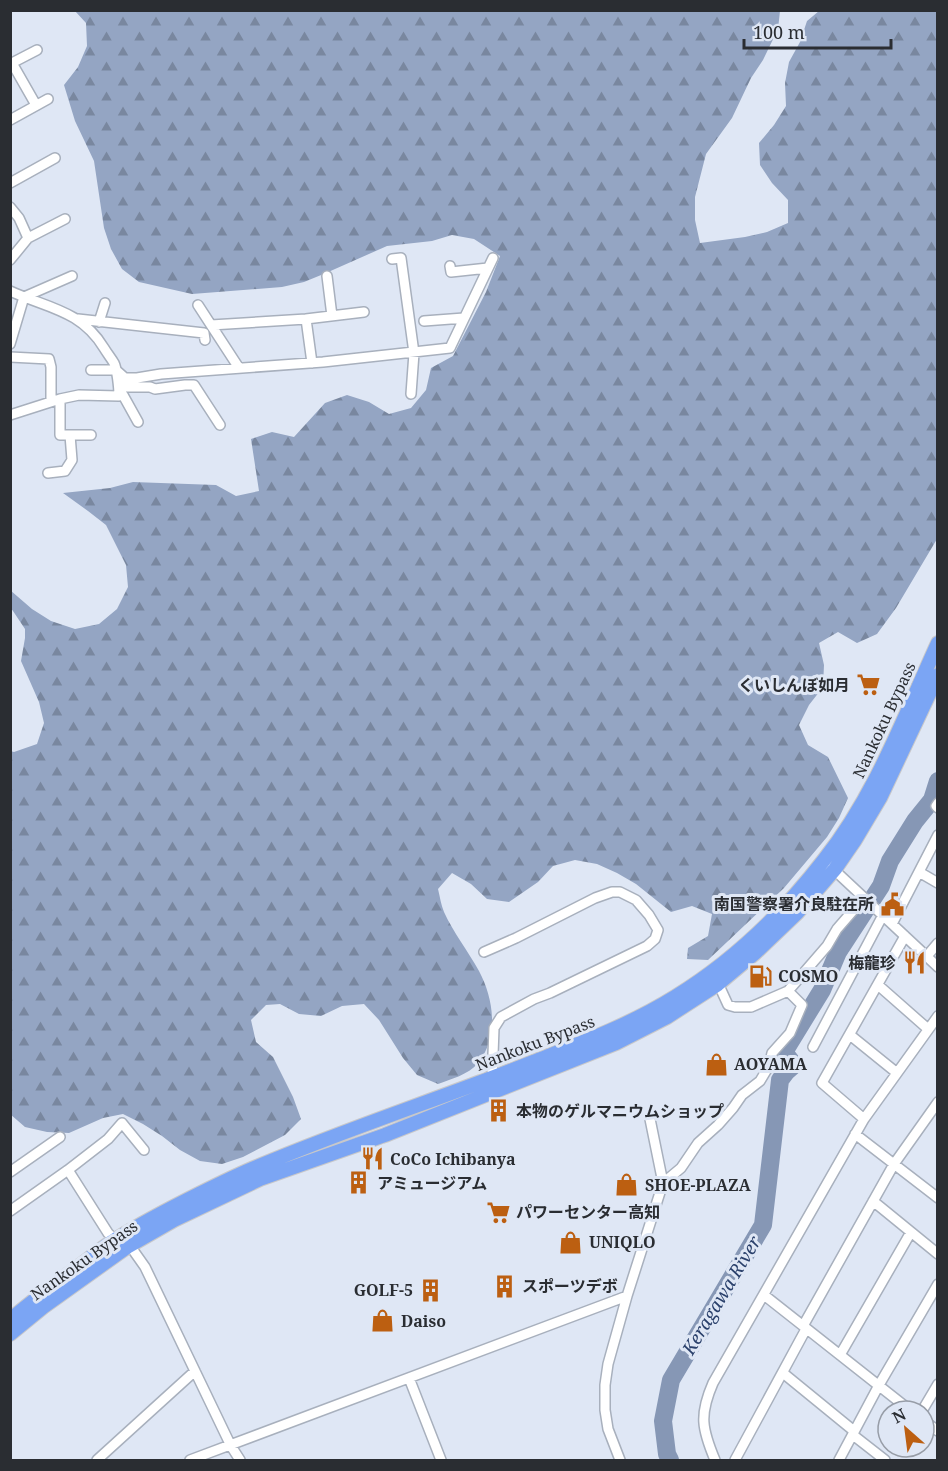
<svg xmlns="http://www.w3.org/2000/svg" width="948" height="1471" viewBox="0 0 948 1471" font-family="'Noto Serif','Noto Sans JP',serif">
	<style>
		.forest { fill: url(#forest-firs) }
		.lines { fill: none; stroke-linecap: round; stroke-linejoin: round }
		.river { stroke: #8697b5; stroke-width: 18 }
		.minor-casing { stroke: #a8b0bd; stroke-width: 12 }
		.highway-casing { stroke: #c8c8ca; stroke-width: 16 }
		.minor { stroke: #fff; stroke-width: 9 }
		.highway { stroke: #7ba5f4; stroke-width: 14 }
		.labels { text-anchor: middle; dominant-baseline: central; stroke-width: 6; stroke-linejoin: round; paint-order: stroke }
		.poi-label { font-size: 16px; font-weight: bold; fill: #2a2d32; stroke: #dfe7f5; text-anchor: start }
		.street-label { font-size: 16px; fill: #2a2d32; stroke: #dfe7f5 }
		.water-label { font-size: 18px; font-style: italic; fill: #2a406b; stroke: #dfe7f5 }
	</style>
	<defs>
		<pattern id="forest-firs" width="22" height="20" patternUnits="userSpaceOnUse" patternTransform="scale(1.5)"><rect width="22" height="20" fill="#94a5c3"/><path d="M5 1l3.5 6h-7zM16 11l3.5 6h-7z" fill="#79879f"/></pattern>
	</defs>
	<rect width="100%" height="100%" fill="#dfe7f5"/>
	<path class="forest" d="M75 11H780L778 29 763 60 751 78 732 118 706 154 695 197V220L700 243 745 237 767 232 788 223V200L772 183 760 165 759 143 774 125 786 106 785 83 789 62 800 42 807 21 819 11H937V539L896 608 877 634 857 643 838 632 819 643 824 665 823 687 809 705 799 725 808 745 828 757 848 798 839 818 827 837 784 888 708 960 687 959 688 948 708 936 712 914 692 906 671 912 636 884 617 873 597 864 575 860 553 866 538 882 509 902 487 899 471 884 452 873 438 889C440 897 441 905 444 912 453 932 468 951 479 971 494 999 499 1037 478 1063 468 1075 451 1079 438 1084L417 1075 403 1058 379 1020 364 1004 342 1006 321 1016 299 1014 280 1004 266 1005 251 1020 256 1042 273 1057 293 1097 301 1119 285 1135 243 1157 222 1164 200 1161 180 1150 162 1136 143 1124 123 1114 103 1118 69 1133 47 1132 25 1127 10 1114V751L14 752 37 744 44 723 39 702 21 661 25 638V629L11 608 10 590 32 609 51 621 75 629 99 624 117 609 128 587 126 565 106 525 88 511 63 493 110 488 133 482 216 485 236 496 259 491 251 439 272 432 294 437 325 403 347 395 369 402 389 414 411 408 426 390 431 368 453 356 486 292 500 256 474 239 452 235 432 241 387 246 326 273 304 282 282 287 192 294 139 282 122 269 111 249 104 228 94 161 75 121 64 85 78 67 87 46 86 23Z"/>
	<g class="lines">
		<path class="river" d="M670 1460 667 1454 663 1421 671 1380 763 1225 780 1080 786 1072 794 1065 784 1052 822 990 838 952 881 886 890 861 915 821 932 800 938 781"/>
		<defs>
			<path id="minor" d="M12 63 36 105
				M10 64 37 50
				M10 120 48 99
				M10 183 55 158
				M10 207 19 218 28 238 10 260
				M28 238 65 219
				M392 259 401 258 414 353 411 394
				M450 266 451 272 488 268
				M327 276 332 316
				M10 291C47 308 81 310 104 348 107 353 111 358 114 363 117 369 119 388 119 396L79 395 60 399 10 415
				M198 305 211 325
				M78 319 204 333 205 340
				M306 319 312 363
				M424 321 464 318
				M99 322 105 303
				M10 344 24 297 72 276
				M10 357 49 359 51 367V401
				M239 368 211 325 306 319 364 312
				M91 370H116L125 378H137L161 374 323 362 450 348 493 258
				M125 378 126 387H150L155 389 185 385H194L220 425
				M123 395 138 422
				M60 399V435H91
				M48 473 65 471 72 460 70 435
				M938 803 936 806 938 808
				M830 866 938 967
				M919 872 938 883
				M892 924 938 835
				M484 952 516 938 595 898 612 892H620L636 900 649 915 658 930 655 939 647 946 550 993 534 999 501 1017 494 1028 492 1081
				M927 956 938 943
				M717 981 728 1005 735 1007H751L788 991 827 946 837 929 864 898
				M878 985 928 1029
				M850 1035 897 1073
				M813 1047 883 915
				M650 1119 663 1183
				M864 1119 822 1083 905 936
				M855 1134 938 1198
				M68 1170 108 1139 122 1123 144 1150
				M10 1172 60 1137
				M873 1201 938 1254
				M10 1211 68 1170 108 1233 115 1240 133 1250 145 1267 231 1446 240 1460
				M764 1295 911 1411
				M803 1326 894 1164 938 1102
				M840 1355 911 1232
				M783 1373 854 1431
				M409 1378 441 1460
				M922 1411 938 1384
				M924 1421 938 1431
				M853 1435 885 1460
				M97 1460 195 1371
				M190 1460 627 1296
				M620 1460 608 1429 605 1410V1385L608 1364 627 1296 663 1183 681 1168 698 1143 718 1125 733 1108 742 1095 760 1081 769 1066 772 1053 790 1033 802 1005 788 991
				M715 1460C702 1429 699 1415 713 1383L864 1119 938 1016
				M735 1460 806 1329
				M839 1460 879 1385 938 1284"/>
			<path id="highway" d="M10 1320C33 1300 57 1283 81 1265 93 1256 103 1247 115 1240 142 1223 171 1208 199 1194 219 1184 239 1174 259 1166 349 1128 442 1098 533 1062 581 1043 630 1025 675 997 732 962 783 913 824 860 875 796 904 717 938 643
				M10 1334 43 1307 127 1247 174 1220 260 1179 385 1135 616 1043 667 1017 718 984 755 953 797 913 835 869 855 840 880 798 938 675"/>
		</defs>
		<use href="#minor" class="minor-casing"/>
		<use href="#highway" class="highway-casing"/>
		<use href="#minor" class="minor"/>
		<use href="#highway" class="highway"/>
	</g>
	<defs>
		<symbol id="supermarket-bare" viewBox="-9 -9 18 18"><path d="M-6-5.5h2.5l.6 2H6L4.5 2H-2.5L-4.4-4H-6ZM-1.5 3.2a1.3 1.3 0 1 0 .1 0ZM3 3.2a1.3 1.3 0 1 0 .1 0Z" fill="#bc5f11" stroke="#dfe7f5" stroke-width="2.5" paint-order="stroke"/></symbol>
		<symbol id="civic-bare" viewBox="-9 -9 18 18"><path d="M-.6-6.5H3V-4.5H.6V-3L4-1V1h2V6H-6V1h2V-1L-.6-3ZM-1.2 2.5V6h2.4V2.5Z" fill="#bc5f11" stroke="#dfe7f5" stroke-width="2.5" paint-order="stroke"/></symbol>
		<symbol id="restaurant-bare" viewBox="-9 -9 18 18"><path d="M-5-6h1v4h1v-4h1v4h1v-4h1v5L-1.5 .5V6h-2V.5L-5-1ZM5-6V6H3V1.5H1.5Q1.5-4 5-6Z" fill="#bc5f11" stroke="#dfe7f5" stroke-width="2.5" paint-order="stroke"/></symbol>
		<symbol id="fuel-bare" viewBox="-9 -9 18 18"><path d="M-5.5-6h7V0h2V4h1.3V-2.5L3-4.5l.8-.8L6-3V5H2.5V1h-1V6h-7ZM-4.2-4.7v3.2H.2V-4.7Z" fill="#bc5f11" stroke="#dfe7f5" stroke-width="2.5" paint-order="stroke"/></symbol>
		<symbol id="shop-bare" viewBox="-9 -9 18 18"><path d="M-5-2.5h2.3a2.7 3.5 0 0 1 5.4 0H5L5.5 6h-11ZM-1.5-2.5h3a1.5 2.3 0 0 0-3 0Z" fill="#bc5f11" stroke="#dfe7f5" stroke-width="2.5" paint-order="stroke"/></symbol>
		<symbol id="building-bare" viewBox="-9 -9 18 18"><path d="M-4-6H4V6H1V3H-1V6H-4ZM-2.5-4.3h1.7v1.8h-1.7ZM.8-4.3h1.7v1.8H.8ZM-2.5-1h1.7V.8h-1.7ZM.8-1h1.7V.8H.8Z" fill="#bc5f11" stroke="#dfe7f5" stroke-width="2.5" paint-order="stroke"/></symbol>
	</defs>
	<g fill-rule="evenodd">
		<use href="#supermarket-bare" x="852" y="668" width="33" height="33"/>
		<use href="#civic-bare" x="876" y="888" width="33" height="33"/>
		<use href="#restaurant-bare" x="898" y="946" width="33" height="33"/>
		<use href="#fuel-bare" x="744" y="960" width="33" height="33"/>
		<use href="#shop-bare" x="700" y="1048" width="33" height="33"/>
		<use href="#building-bare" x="482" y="1094" width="33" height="33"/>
		<use href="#restaurant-bare" x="356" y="1142" width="33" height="33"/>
		<use href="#building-bare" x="342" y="1166" width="33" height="33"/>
		<use href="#shop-bare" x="610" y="1168" width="33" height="33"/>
		<use href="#supermarket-bare" x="482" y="1196" width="33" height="33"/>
		<use href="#shop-bare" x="554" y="1226" width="33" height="33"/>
		<use href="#building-bare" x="488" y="1270" width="33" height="33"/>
		<use href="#building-bare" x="414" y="1274" width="33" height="33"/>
		<use href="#shop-bare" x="366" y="1304" width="33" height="33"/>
	</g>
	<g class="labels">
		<g class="poi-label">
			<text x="850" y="685" text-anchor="end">くいしんぼ如月</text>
			<text x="874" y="904" text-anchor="end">南国警察署介良駐在所</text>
			<text x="896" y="963" text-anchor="end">梅龍珍</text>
			<text x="778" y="976">COSMO</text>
			<text x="734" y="1064">AOYAMA</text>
			<text x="516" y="1111">本物のゲルマニウムショップ</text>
			<text x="390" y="1159">CoCo Ichibanya</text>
			<text x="377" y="1183">アミュージアム</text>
			<text x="645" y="1185">SHOE-PLAZA</text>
			<text x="516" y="1212">パワーセンター高知</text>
			<text x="589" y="1242">UNIQLO</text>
			<text x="522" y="1286">スポーツデボ</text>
			<text x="413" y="1290" text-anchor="end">GOLF-5</text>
			<text x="401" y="1321">Daiso</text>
		</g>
		<g class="street-label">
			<text transform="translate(884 720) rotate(-65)">Nankoku Bypass</text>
			<text transform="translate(535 1043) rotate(-21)">Nankoku Bypass</text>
			<text transform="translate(84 1260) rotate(-35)">Nankoku Bypass</text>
		</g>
		<g class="water-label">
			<text transform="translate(721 1295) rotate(-59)">Keragawa River</text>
		</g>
	</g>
	<rect width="948" height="1471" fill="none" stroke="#2a2d32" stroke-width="24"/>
	<g transform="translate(906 1429) rotate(332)"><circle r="28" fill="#dfe7f5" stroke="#979da7" stroke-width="1.5"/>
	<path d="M0-4.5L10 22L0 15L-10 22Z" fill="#bc5f11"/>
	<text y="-9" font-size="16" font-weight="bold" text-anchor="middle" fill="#2a2d32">N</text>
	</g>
	<path d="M744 39v9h147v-9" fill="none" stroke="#2a2d32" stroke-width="3"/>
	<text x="753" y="39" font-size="18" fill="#2a2d32" stroke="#dfe7f5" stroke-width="4.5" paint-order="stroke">100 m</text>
</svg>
